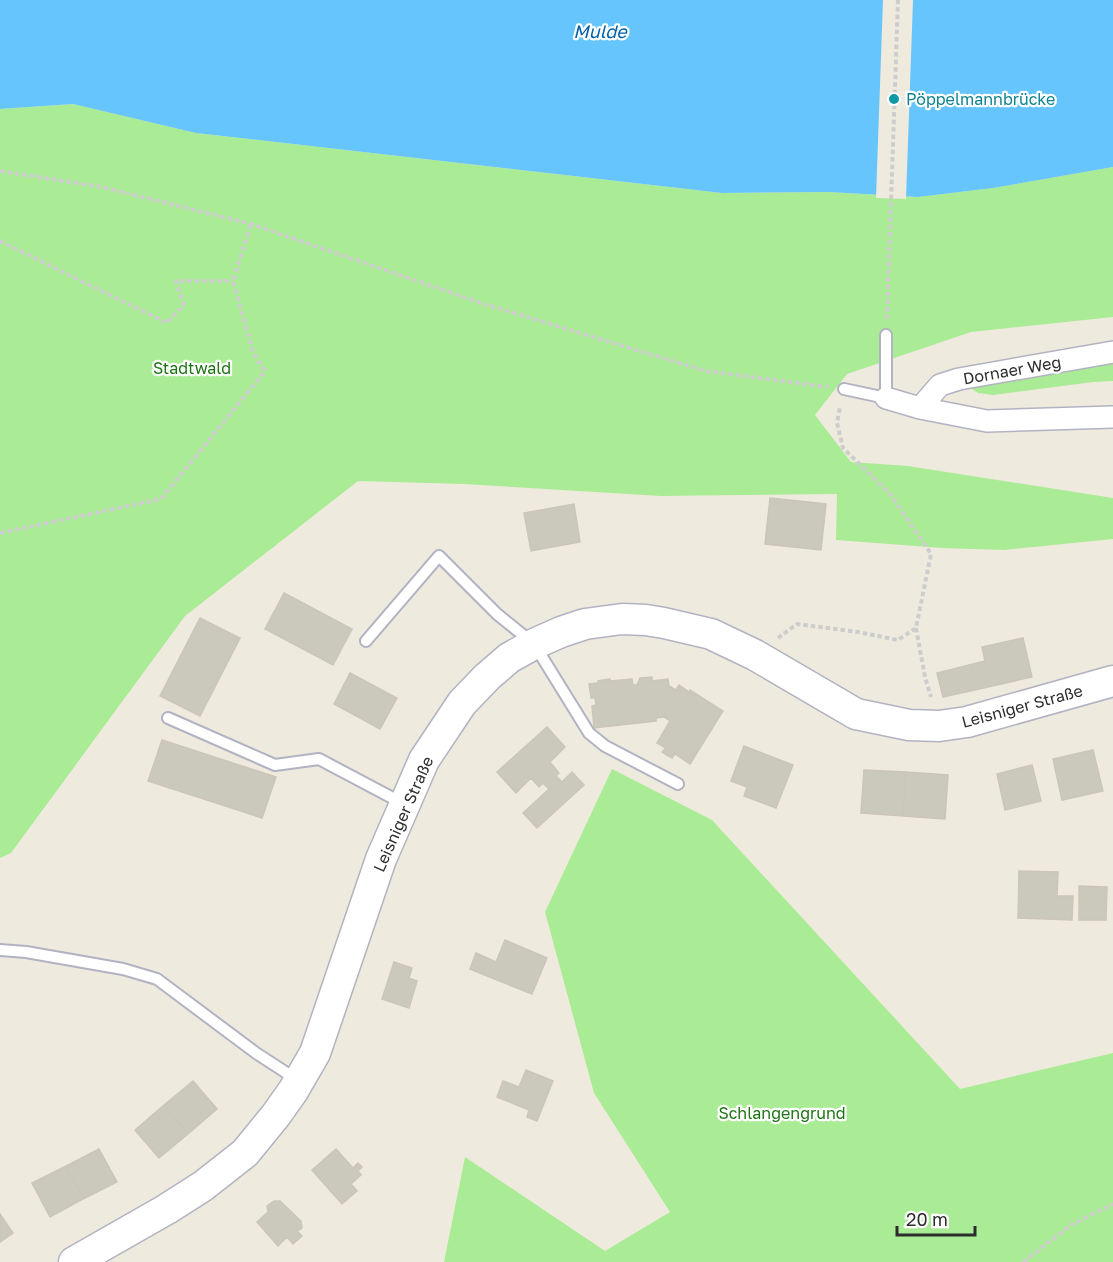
<svg xmlns="http://www.w3.org/2000/svg" width="1113" height="1262" viewBox="0 0 1113 1262" font-family="'Golos Text',sans-serif">
	<style>
		.green { fill: #aaeb95 }
		.water { fill: #66c5fc }
		.pier { fill: #efeade }
		.building { fill: #cbc8bc; stroke: #cbc6b7; stroke-width: 1.5 }
		.lines { fill: none; stroke-linecap: round; stroke-linejoin: round }
		.lane-casing { stroke: #b2b3c2; stroke-width: 14 }
		.street-casing { stroke: #b2b3c2; stroke-width: 24 }
		.secondary-casing { stroke: #b2b3c2; stroke-width: 33 }
		.path { stroke: #cdcdcd; stroke-width: 4; stroke-dasharray: 4.5 3; stroke-linecap: butt }
		.lane { stroke: #fff; stroke-width: 10 }
		.street { stroke: #fff; stroke-width: 21 }
		.secondary { stroke: #fff; stroke-width: 30 }
		.culture-dot { fill: #0f9aa8; stroke: #fff; stroke-width: 2 }
		.labels { text-anchor: middle; dominant-baseline: central; stroke-width: 4.5; stroke-linejoin: round; paint-order: stroke }
		.culture-label { font-size: 16px; fill: #0d838f; stroke: #fff; text-anchor: start }
		.park-label { font-size: 16px; fill: #1d7413; stroke: #fff }
		.street-label { font-size: 16px; fill: #2d2d2d; stroke: #fff }
		.water-label { font-size: 18px; font-style: italic; fill: #0061ad; stroke: #fff }
	</style>
	<rect width="100%" height="100%" fill="#efeade"/>
	<path class="green" d="M73 104 196 133 722 193 828 192 918 197 993 188 1113 167V317L971 332 847 374 815 415 851 462 908 466 1113 498V539L1004 550 942 548 836 540 837 494 661 496 464 484 358 481 185 616 11 853 0 858V109Z
		M1113 361V381L1093 382 993 395 978 393 969 387Z
		M612 769 712 820 960 1089 1113 1053V1262H444L465 1157 605 1251 670 1212 594 1093 545 912Z"/>
	<path class="water" d="M0 0H1113V167L993 188 918 197 828 192 722 193 196 133 73 104 0 109Z"/>
	<path class="pier" d="M883 0H913L906 199 876 198Z"/>
	<path class="building" d="M770 498 826 504 821 550 765 544Z
		M574 504 580 542 531 551 524 513Z
		M284 593 352 629 333 665 265 629Z
		M200 618 240 638 200 716 160 696Z
		M1023 638 1032 677 943 697 937 673 985 661 982 647Z
		M350 673 397 698 380 729 334 704Z
		M652 677V681L668 679 669 686 676 690 679 685 689 692 690 690 723 711 690 764 675 754 672 758 662 752 666 748 657 743 670 721 664 717 656 718V721L594 728 592 706 596 705 595 698H591L589 684 598 683V681L610 679V681L632 679 633 685H637L640 678Z
		M547 727 565 747 550 762 559 773 556 776 562 782 572 772 584 785 537 828 523 813 549 789 543 783 539 787 531 778 516 793 497 772Z
		M162 740 276 777 262 818 148 781Z
		M744 746 793 765 776 808 744 796 747 787 731 781Z
		M1093 750 1103 791 1062 800 1053 759Z
		M1032 765 1041 801 1005 810 997 774Z
		M864 770 906 772 903 816 861 813Z
		M906 772 948 775 945 819 903 816Z
		M1019 871 1058 872 1057 896H1073L1072 920 1018 918Z
		M1079 886 1107 887 1106 920H1079Z
		M505 940 547 958 532 994 470 969 476 953 496 962Z
		M394 962 412 968 409 978 417 981 409 1008 382 999Z
		M526 1070 553 1081 537 1121 527 1117 529 1110 497 1097 503 1081 519 1087Z
		M193 1081 217 1109 188 1134 164 1105Z
		M164 1105 188 1134 159 1158 135 1130Z
		M99 1149 117 1182 83 1199 66 1166Z
		M336 1149 353 1168 358 1163 362 1167 358 1171 361 1175 351 1184 357 1191 342 1204 312 1170Z
		M66 1166 83 1199 50 1217 32 1183Z
		M274 1201H280L301 1221 302 1228 297 1231 302 1236 293 1244 287 1237 278 1246 257 1222 268 1212 267 1206Z
		M0 1214 13 1233 0 1242Z"/>
	<g class="lines">
		<defs>
			<path id="lane" d="M844 389 886 398V335
				M366 641 439 556 497 614 534 644 589 733 605 746 678 784
				M168 718 275 765 319 759 404 804
				M0 950 26 952 123 969 157 979 256 1053 296 1079"/>
			<path id="street" d="M886 398 920 408 987 421 1113 417
				M920 408 940 385 959 379 1113 352"/>
			<path id="secondary" d="M74 1262 167 1209 203 1186 245 1153 276 1115 293 1091 315 1053 381 859 424 760 462 703 487 677 509 658 534 644 561 632 585 624 622 619 646 620 664 623 711 634 755 655 856 714 909 725 939 726 967 722 1113 681"/>
		</defs>
		<use href="#lane" class="lane-casing"/>
		<use href="#street" class="street-casing"/>
		<use href="#secondary" class="secondary-casing"/>
		<path class="path" d="M0 171 102 187 251 224 484 304 706 371 828 387
			M0 241 167 323 184 305 176 281H233
			M887 319 898 0
			M0 533 161 499 265 371 253 352 233 281 251 224
			M916 628 925 677 931 697
			M778 638 797 624 858 632 898 640 916 628 931 554 891 495 843 448 837 423 840 407
			M1023 1262 1071 1225 1113 1204"/>
		<use href="#lane" class="lane"/>
		<use href="#street" class="street"/>
		<use href="#secondary" class="secondary"/>
	</g>
	<circle class="culture-dot" cx="894" cy="99" r="6"/>
	<g class="labels">
		<g class="culture-label">
			<text x="906" y="99">Pöppelmannbrücke</text>
		</g>
		<g class="park-label">
			<text x="192" y="368">Stadtwald</text>
			<text x="782" y="1113">Schlangengrund</text>
		</g>
		<g class="street-label">
			<text transform="translate(1012 370) rotate(-10)">Dornaer Weg</text>
			<text transform="translate(1022 706) rotate(-15)">Leisniger Straße</text>
			<text transform="translate(403 814) rotate(-66)">Leisniger Straße</text>
		</g>
		<g class="water-label">
			<text x="600" y="31">Mulde</text>
		</g>
	</g>
	<path d="M897 1226v9h78v-9" fill="none" stroke="#2d2d2d" stroke-width="3"/>
	<text x="906" y="1226" font-size="18" fill="#2d2d2d" stroke="#ffffff" stroke-width="4.5" paint-order="stroke">20 m</text>
</svg>
